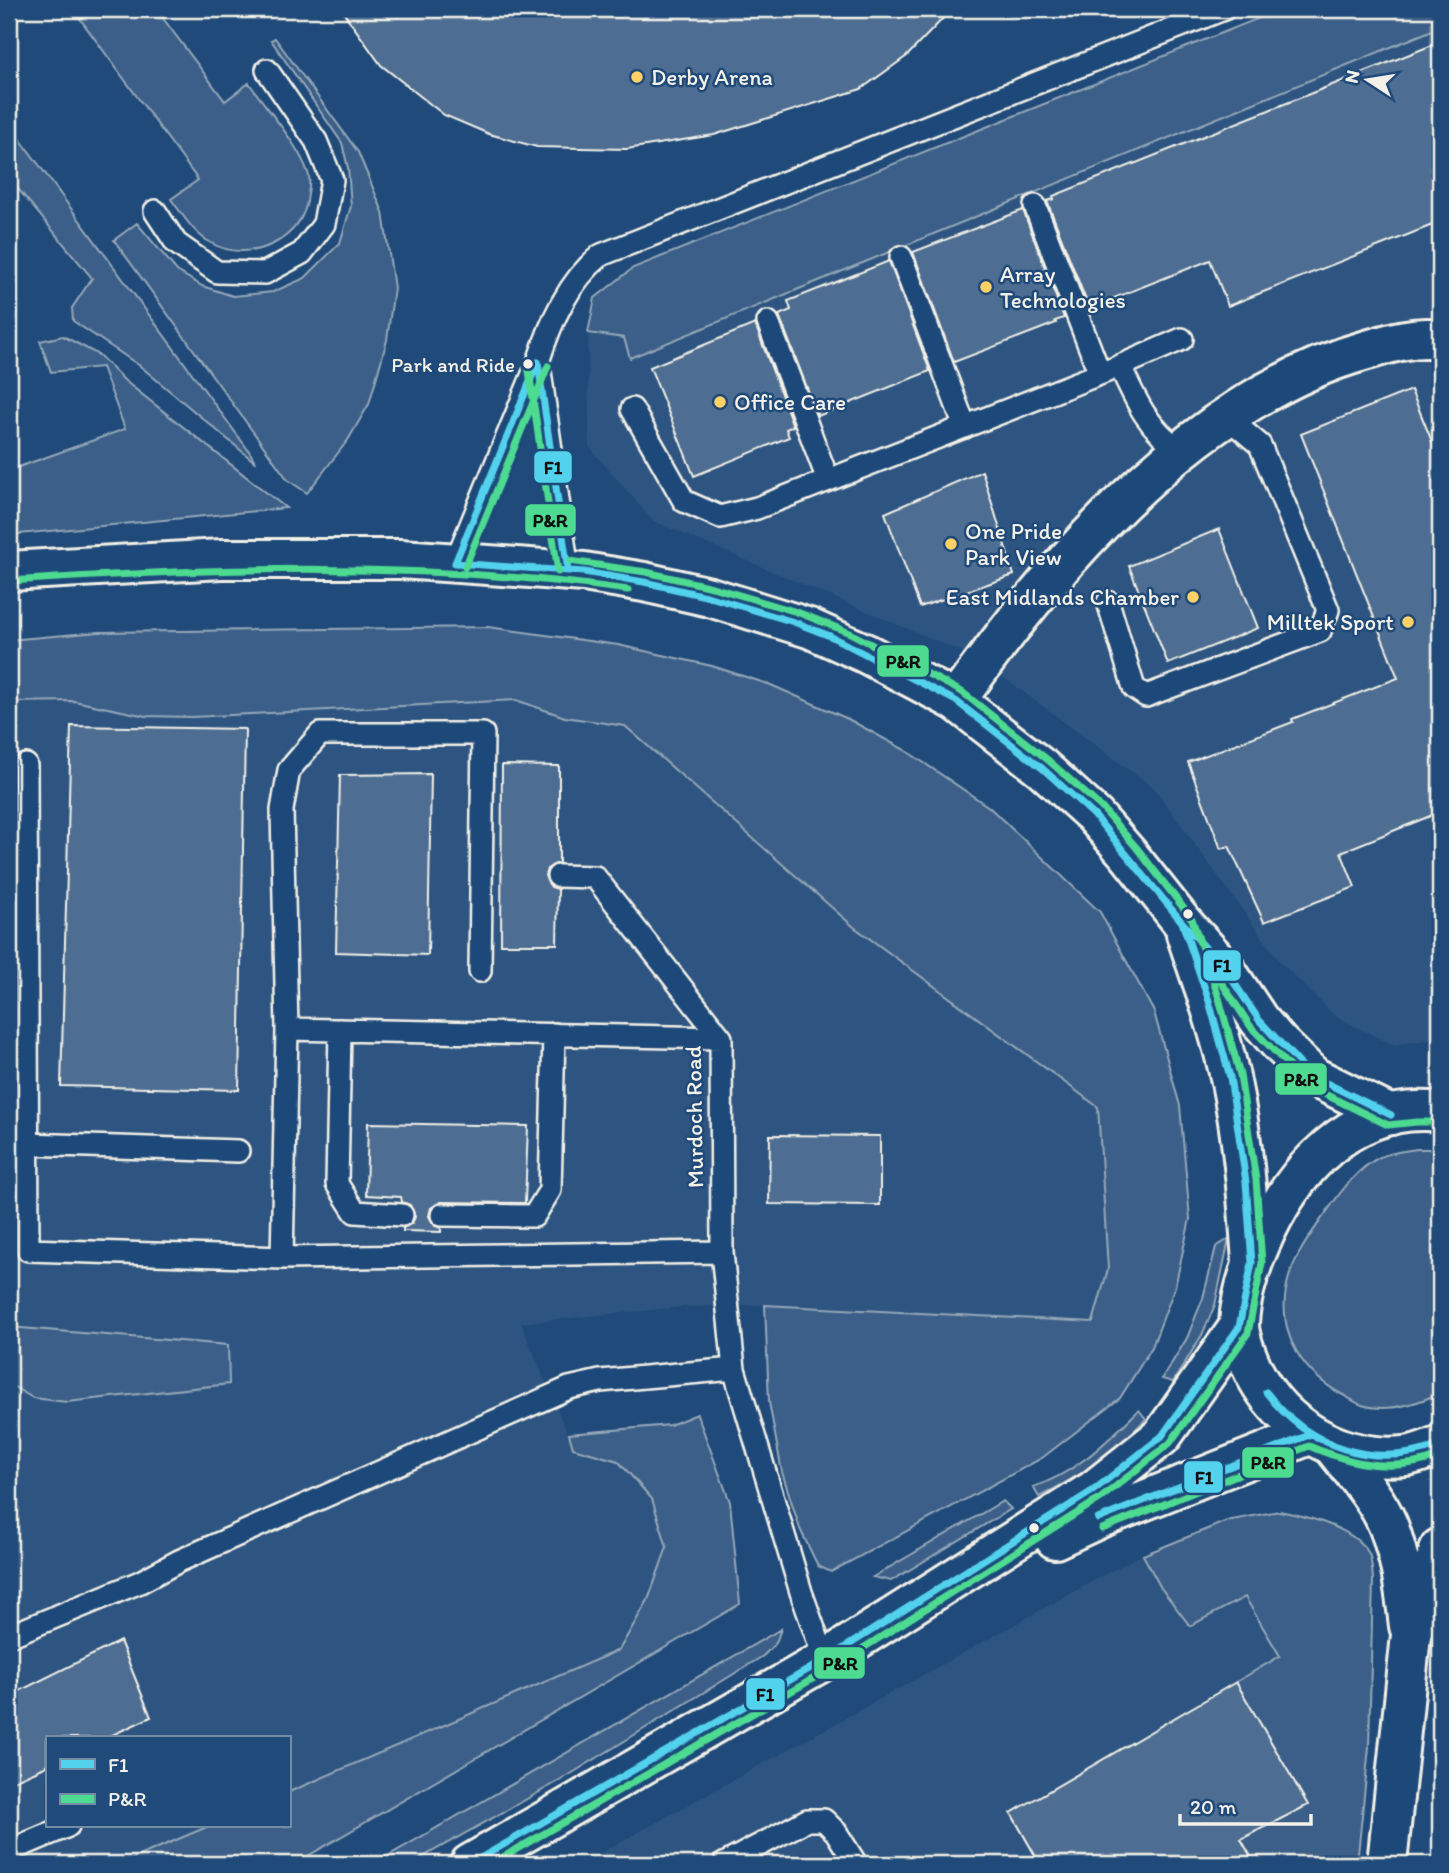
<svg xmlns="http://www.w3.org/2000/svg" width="1449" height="1873" viewBox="0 0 1449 1873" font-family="Itim,sans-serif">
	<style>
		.built { fill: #2d5581 }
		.green { fill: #3a5f88; stroke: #97a8b8; stroke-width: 2 }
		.building { fill: #4d6e92; stroke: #f4f1e8; stroke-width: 2 }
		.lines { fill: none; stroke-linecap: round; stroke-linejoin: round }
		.lane-casing { stroke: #f4f1e8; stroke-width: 26 }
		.street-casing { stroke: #f4f1e8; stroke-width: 44 }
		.secondary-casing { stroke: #f4f1e8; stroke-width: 44 }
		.primary-casing { stroke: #f4f1e8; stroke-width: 44 }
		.lane { stroke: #1f4a7a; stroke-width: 21 }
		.street { stroke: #1f4a7a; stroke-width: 38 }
		.secondary { stroke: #1f4a7a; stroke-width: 38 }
		.primary { stroke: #1f4a7a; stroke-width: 38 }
		.bus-1-casing { stroke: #1f4a7a; stroke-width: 12 }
		.bus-2-casing { stroke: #1f4a7a; stroke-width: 12 }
		.bus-1 { stroke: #53d2ee; stroke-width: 7 }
		.bus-2 { stroke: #4ddb92; stroke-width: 7 }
		.poi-dot { fill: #ffd166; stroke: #1f4a7a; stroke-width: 2.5 }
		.bus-dot { fill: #f4f1e8; stroke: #1f4a7a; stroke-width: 2.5 }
		.labels { text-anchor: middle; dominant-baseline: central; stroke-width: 5; stroke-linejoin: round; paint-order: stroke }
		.bus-label { font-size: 21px; fill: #f4f1e8; stroke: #1f4a7a; text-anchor: end }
		.poi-label { font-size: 23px; fill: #f4f1e8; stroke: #1f4a7a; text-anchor: start }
		.street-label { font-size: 23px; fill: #f4f1e8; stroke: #1f4a7a }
		.line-badge { stroke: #1f4a7a; stroke-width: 2.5 }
		.pale-badge-label { font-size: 19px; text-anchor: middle; font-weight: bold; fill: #111 }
	</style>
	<rect width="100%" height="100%" fill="#1f4a7a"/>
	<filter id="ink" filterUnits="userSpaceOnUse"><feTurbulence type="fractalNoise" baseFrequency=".0143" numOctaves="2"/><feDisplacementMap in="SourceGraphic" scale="14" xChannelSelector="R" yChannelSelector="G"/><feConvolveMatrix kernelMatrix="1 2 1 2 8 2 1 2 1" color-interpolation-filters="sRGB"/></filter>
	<g filter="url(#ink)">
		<path class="built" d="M1440 9V1038L1393 1045 1335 1016 1281 963 1154 788 977 658 653 521 589 447 588 333 595 298Z
			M516 700 565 717 624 726 854 927 1098 1107 1108 1269 1093 1322 765 1305 681 1307 521 1323 573 1447 618 1461 652 1499 667 1548 648 1600 619 1650 289 1792V1738H47V1826H209L120 1864H9V702L74 701 146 716 192 717Z
			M1185 1536 1263 1553 1345 1864H581L1135 1558Z"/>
		<path class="green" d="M73 9H156L225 101 249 83C266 108 299 145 308 173 311 179 309 188 308 194 305 240 250 265 211 243 194 234 182 214 171 199L198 180Z
			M1282 9H1440V27L630 358 624 338 588 333 595 298 633 268Z
			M275 38 358 152 383 212 394 288 387 340 369 404 348 440 307 493 288 480 114 240 137 223 177 271 202 286 233 296 273 292 305 278 340 243 351 206 348 168 342 143 271 40Z
			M9 124 249 451 256 463 140 366 73 321 72 308 92 278 9 178Z
			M63 336 99 355 125 381 286 508 9 535V461L13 469 125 429 102 367 51 372 40 341Z
			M488 627 618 645 712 666 771 685 848 719 905 750 989 807 1100 912 1154 1012 1180 1106 1190 1219 1175 1287 1152 1347 1120 1398 1042 1458 831 1572 818 1566 800 1529 782 1472 769 1402 765 1305 1093 1322 1108 1269 1098 1107 854 927 625 726 565 717 516 700 192 717 146 716 74 701 9 702V640L99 632Z
			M1417 1149H1440V1393C1418 1403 1387 1413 1362 1405 1356 1403 1349 1398 1343 1395 1304 1374 1278 1337 1286 1290 1290 1262 1309 1237 1325 1214 1340 1193 1356 1169 1380 1157 1391 1152 1405 1151 1417 1149Z
			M1229 1239 1215 1305 1202 1335 1173 1382 1162 1379 1187 1338 1203 1298 1216 1247Z
			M9 1327 228 1345 229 1384 67 1402 33 1398 9 1384Z
			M1139 1410 1146 1419 1114 1450 1086 1471 1039 1497 1033 1487C1077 1473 1107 1441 1139 1410Z
			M697 1414 730 1502 740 1604 294 1864H120L209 1826H289V1792L619 1650 648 1600 667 1547 652 1499 618 1461 573 1448 569 1434 670 1425Z
			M1003 1501 1011 1509 891 1581 873 1577Z
			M1279 1511C1306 1516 1352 1527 1368 1552 1372 1558 1372 1571 1373 1579L1369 1747 1357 1864H1245L1252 1861 1241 1839 1307 1805 1236 1682 1280 1656 1245 1597 1190 1626 1161 1588 1143 1555 1227 1521Z
			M781 1629 776 1643 763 1656 561 1780 410 1864H374Z"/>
		<path class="building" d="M341 9H952L907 56 861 89 714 135 627 149 537 147 489 134 444 115 381 65Z
			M1440 42V222L1228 306 1210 260 1089 308 1047 201 1054 199 1053 196Z
			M1023 210 1064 318 1055 321 1056 323 954 362 913 252Z
			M889 261 930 371 818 416 779 315 791 310 788 301Z
			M755 324 793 426 786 429 789 437 694 476 650 367Z
			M1411 390 1440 461V812L1341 852 1355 887 1264 922 1229 846 1221 849 1188 762 1293 722 1292 719 1398 678 1301 434Z
			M982 471 1014 575 920 607 885 513Z
			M1219 529 1258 628 1168 664 1129 566Z
			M71 726 245 729 239 1090 61 1086Z
			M502 765 559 766V863L547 869 545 876 551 887 558 889 557 944H501Z
			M431 774 428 955 336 952 340 775Z
			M368 1123 528 1126 525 1203 441 1202 431 1208 429 1216 435 1226 441 1228V1232L403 1231V1228L412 1223 415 1217 410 1205 402 1202 401 1197 366 1195Z
			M770 1135 880 1136V1205L769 1204Z
			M120 1641 151 1717 106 1738H47V1766L9 1783V1696Z
			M1236 1682 1308 1805 1241 1839 1255 1864H1040L1011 1813Z"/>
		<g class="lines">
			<defs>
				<path id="lane" d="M1035 206 1100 374
					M155 211 176 243 217 272 265 273 302 253 324 224 332 180 316 141 267 70
					M901 257 965 427
					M768 322 828 480
					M539 364 568 571
					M1120 366C1137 403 1147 427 1181 451
					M632 409 684 501 720 517 757 508 1120 366 1182 339
					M455 563 538 362C551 321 568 282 601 255L1224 9
					M1108 602 1134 688 1146 696 1320 631 1328 610 1260 445 1228 418
					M26 765 28 1250 282 1258 722 1252
					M558 876 595 877 721 1038 722 1252 734 1369 801 1592 825 1660
					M287 1029 721 1038
					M340 1030 337 1184 355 1212 402 1215
					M27 1144 238 1151
					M442 1215 534 1216 550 1190 554 1034
					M282 1258 287 1029 282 810 289 770 320 734H483L480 971
					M9 1636 140 1582 179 1561 569 1388 600 1381 734 1369
					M9 1851 68 1826
					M724 1864 807 1820H824L836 1832 856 1864"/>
				<path id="street" d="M956 701C1054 562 1198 396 1367 350 1390 343 1416 335 1440 339
					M1332 1445C1351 1470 1376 1496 1388 1525 1401 1558 1405 1592 1409 1626
					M1387 1864 1411 1635 1440 1548"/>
				<path id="secondary" d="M9 571 222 559H400L503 566 584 572 644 582 710 597 809 628 867 654 956 701 1042 768 1094 815 1128 854 1182 922 1225 969 1259 1020 1279 1043 1314 1077 1391 1115
					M1186 934C1202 981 1219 1028 1230 1077 1243 1138 1248 1201 1252 1263"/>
				<path id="primary" d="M1440 1112C1351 1101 1290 1173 1259 1247 1249 1271 1240 1298 1239 1324 1239 1339 1247 1356 1253 1370 1281 1427 1341 1462 1405 1456 1416 1455 1429 1449 1440 1445
					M1055 1539 1100 1518 1309 1435
					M470 1864 825 1660 1094 1490 1162 1436 1239 1327"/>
			</defs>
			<use href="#lane" class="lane-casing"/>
			<use href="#street" class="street-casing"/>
			<use href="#secondary" class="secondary-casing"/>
			<use href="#primary" class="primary-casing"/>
			<use href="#lane" class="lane"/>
			<use href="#street" class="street"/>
			<use href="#secondary" class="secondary"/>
			<use href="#primary" class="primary"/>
			<defs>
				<path id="bus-1" d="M538 363 568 571
					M455 563 584 572 644 582 710 597 794 622 830 636 956 701 1042 768 1094 815 1182 922 1225 969 1259 1020 1299 1063 1314 1077 1391 1115
					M455 563 538 362
					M1266 1392C1309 1448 1373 1470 1440 1445
					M1098 1519 1309 1435
					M470 1864 825 1660 1094 1490 1162 1436 1239 1327 1252 1263 1246 1182 1230 1077 1209 1001 1182 922"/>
				<path id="bus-2" d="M528 364 558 572
					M465 567 548 366
					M10 581C216 567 424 561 628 590
					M1205 963 1217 976 1251 1027 1308 1086 1388 1125 1417 1122H1440
					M1102 1529 1309 1446C1353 1465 1394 1473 1440 1456
					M491 1864 830 1669 1101 1498 1170 1443 1248 1333 1262 1263 1256 1180 1240 1075 1219 998 1192 919 1136 847 1101 807 1048 760 962 692 850 633 797 612 712 587 646 572 570 561"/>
			</defs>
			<use href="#bus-1" class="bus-1-casing"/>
			<use href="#bus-2" class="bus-2-casing"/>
			<use href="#bus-1" class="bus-1"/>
			<use href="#bus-2" class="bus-2"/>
		</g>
	</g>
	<g class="poi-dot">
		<circle cx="637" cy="77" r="7"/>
		<circle cx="986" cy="287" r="7"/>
		<circle cx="720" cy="402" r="7"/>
		<circle cx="951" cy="544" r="7"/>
		<circle cx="1193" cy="597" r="7"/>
		<circle cx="1408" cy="622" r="7"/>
	</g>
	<g class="bus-dot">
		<circle cx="528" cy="364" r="6"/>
		<circle cx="1188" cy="914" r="6"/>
		<circle cx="1034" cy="1528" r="6"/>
	</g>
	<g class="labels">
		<g class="bus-label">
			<text x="515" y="364">Park and Ride</text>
		</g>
		<g class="poi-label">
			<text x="651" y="77">Derby Arena</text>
			<text x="1000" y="274">Array<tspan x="1000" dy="26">Technologies</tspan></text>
			<text x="734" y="402">Office Care</text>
			<text x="965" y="531">One Pride<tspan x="965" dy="26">Park View</tspan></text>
			<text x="1179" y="597" text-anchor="end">East Midlands Chamber</text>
			<text x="1394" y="622" text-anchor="end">Milltek Sport</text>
		</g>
		<g class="street-label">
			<text transform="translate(694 1117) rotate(-91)">Murdoch Road</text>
		</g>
	</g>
	<g class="line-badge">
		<rect x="533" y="450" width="40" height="34" rx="7" fill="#53d2ee"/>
		<rect x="524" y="503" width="53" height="34" rx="7" fill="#4ddb92"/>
		<rect x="876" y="644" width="54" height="34" rx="7" fill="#4ddb92"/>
		<rect x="1202" y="949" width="40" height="33" rx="7" fill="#53d2ee"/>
		<rect x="1274" y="1062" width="54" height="34" rx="7" fill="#4ddb92"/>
		<rect x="1241" y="1446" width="54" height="33" rx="7" fill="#4ddb92"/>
		<rect x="1183" y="1460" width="41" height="34" rx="7" fill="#53d2ee"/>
		<rect x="813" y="1646" width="53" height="34" rx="7" fill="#4ddb92"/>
		<rect x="745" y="1677" width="41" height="34" rx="7" fill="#53d2ee"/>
	</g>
	<g class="pale-badge-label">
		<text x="553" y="474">F1</text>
		<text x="550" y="527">P&amp;R</text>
		<text x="903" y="668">P&amp;R</text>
		<text x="1222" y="972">F1</text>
		<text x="1301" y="1086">P&amp;R</text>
		<text x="1268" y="1469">P&amp;R</text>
		<text x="1204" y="1484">F1</text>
		<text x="840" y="1670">P&amp;R</text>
		<text x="765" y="1701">F1</text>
	</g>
	<rect width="1449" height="1873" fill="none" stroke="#1f4a7a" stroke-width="35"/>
	<rect x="18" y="18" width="1414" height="1838" fill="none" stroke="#f4f1e8" stroke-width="2.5" filter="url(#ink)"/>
	<rect x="46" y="1736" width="245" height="91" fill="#1f4a7a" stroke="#748da6" stroke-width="2"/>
	<rect x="60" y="1759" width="35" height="10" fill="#53d2ee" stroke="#748da6" stroke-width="2"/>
	<text x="108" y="1772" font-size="21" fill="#f4f1e8">F1</text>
	<rect x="60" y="1794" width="35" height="10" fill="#4ddb92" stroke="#748da6" stroke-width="2"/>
	<text x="108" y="1806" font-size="21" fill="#f4f1e8">P&amp;R</text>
	<g transform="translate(1368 80) rotate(282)" stroke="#1f4a7a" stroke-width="5" paint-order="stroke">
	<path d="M0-5L12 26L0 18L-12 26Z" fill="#f4f1e8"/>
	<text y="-10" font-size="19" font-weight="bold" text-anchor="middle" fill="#f4f1e8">N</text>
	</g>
	<path d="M1180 1814v10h131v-10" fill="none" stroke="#f4f1e8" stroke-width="3.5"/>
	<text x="1190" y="1814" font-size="21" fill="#f4f1e8" stroke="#1f4a7a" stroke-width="5" paint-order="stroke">20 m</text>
</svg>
